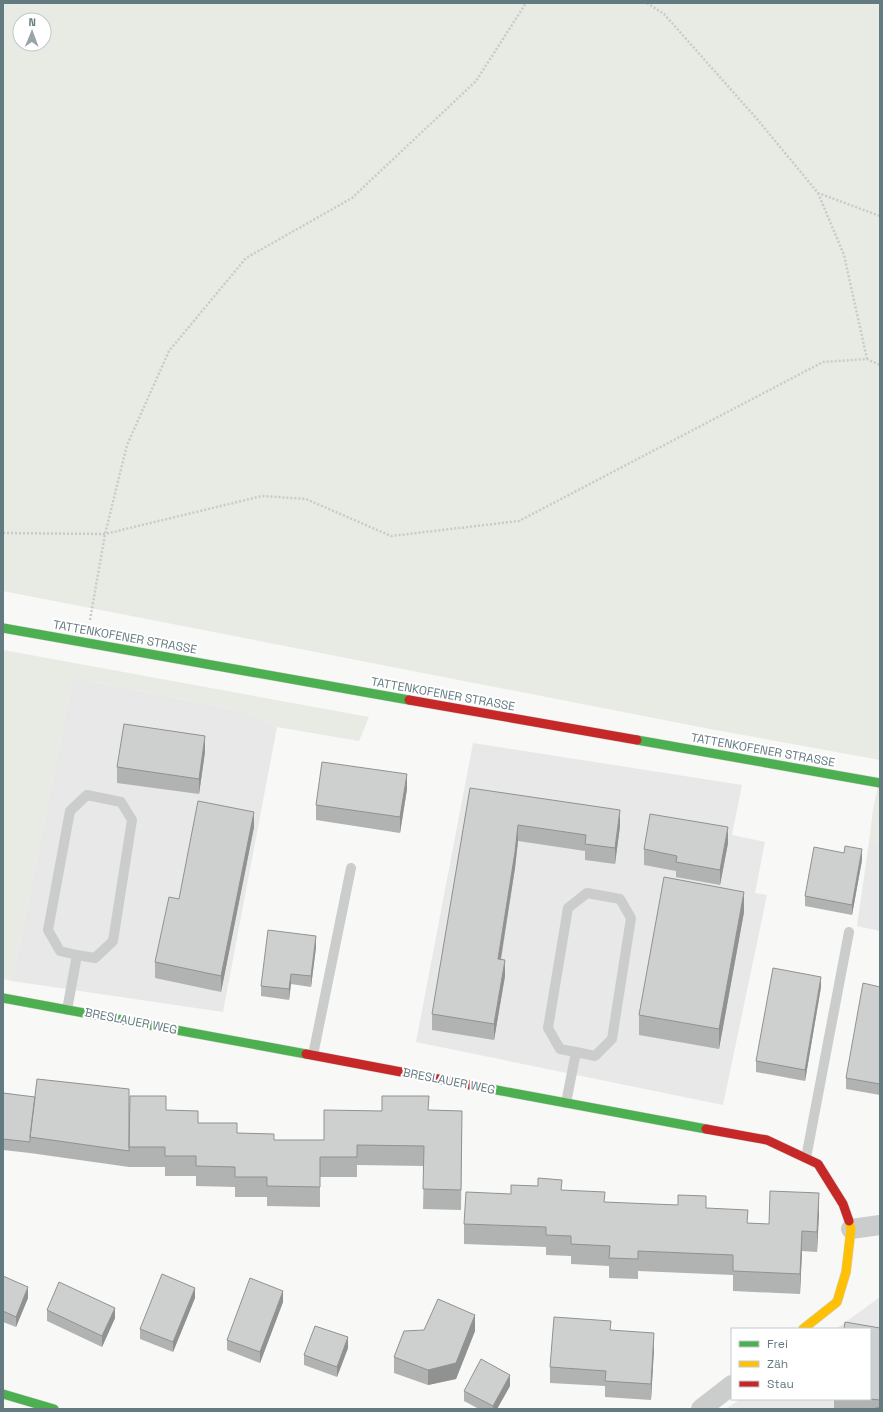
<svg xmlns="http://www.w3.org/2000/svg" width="883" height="1412" viewBox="0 0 883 1412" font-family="'Space Grotesk',sans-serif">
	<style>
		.built { fill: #e7e8e7 }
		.green { fill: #e8eae4; fill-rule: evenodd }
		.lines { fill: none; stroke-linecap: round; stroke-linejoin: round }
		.fast-casing { stroke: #d4d5d5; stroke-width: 10 }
		.slow-casing { stroke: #d4d5d5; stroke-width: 10 }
		.jam-casing { stroke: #d4d5d5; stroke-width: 10 }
		.path { stroke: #c9cbcb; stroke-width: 2.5; stroke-dasharray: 2 2; stroke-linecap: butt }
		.lane { stroke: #cbcdcd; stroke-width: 10 }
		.street { stroke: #cbcdcd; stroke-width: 20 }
		.fast { stroke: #4caf50; stroke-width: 9 }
		.slow { stroke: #ffc107; stroke-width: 9 }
		.jam { stroke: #c62828; stroke-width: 9 }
		.wall { fill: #b1b3b3 }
		.shaded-wall { fill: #909292 }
		.building { fill: #ced0d0; stroke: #909292 }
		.labels { text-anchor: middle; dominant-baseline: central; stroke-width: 4; stroke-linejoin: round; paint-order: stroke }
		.street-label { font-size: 12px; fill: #647a81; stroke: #fff }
	</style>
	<rect width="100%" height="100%" fill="#f8f8f7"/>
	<path class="built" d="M73 678 242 711 277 727 223 1012 12 981Z
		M473 743 742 785 732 835 765 842 755 893 767 895 723 1105 416 1042Z
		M869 842 880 844V931L857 926Z
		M880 1297V1409H726L740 1399H870V1329H836Z"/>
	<path class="green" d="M3 3H880V760L705 728 3 591ZM20 20H44V44H20Z
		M3 650 369 717 359 741 277 727 242 711 73 678 12 981 3 979Z
		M880 776V844L869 842 873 809Z"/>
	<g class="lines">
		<defs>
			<path id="fast" d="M3 628 409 700
				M637 740 880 783
				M3 998 306 1054
				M491 1089 706 1129
				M3 1394 54 1409"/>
			<path id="slow" d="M803 1329 837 1302 846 1272 851 1229 849 1221"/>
			<path id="jam" d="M409 700 637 740
				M306 1054 491 1089
				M706 1129 767 1140 818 1164 843 1204 849 1221"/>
		</defs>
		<use href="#fast" class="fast-casing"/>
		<use href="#slow" class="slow-casing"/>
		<use href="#jam" class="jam-casing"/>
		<path class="path" d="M647 3 664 14 757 119 818 193 880 216
			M818 193 844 255 867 359
			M3 533 105 534 262 496 306 499 391 536 519 521 823 362 867 359 880 365
			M90 620 105 534 127 445 169 351 246 258 352 198 476 81 526 3"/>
		<path class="lane" d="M67 1010 77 955 95 958 113 941 132 820 121 802 87 795 70 811 48 930 60 951 77 955
			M313 1055 351 868
			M566 1103 576 1052 595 1056 612 1039 631 918 620 899 587 893 568 908 548 1028 560 1049 576 1052
			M806 1158 849 932"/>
		<path class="street" d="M851 1229 880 1225
			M701 1409 732 1385"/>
		<use href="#fast" class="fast"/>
		<use href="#slow" class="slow"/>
		<use href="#jam" class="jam"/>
	</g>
	<path class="wall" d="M205 752 199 794 117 783V767Z
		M470 788 620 826 615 864 585 860V851L518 841 515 868 501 960 505 976 494 1040 432 1030V1014Z
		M407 789 400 833 316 820V805Z
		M254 827 221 992 155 978V962L179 899Z
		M728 843 720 885 676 877V871L644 865V849Z
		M862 860 852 915 805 906V896Z
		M744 912 719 1049 639 1035V1015Z
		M316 947 311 987 291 984 289 1000 261 996V986Z
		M821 987 805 1081 756 1072V1061Z
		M880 987V1095L846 1089V1078Z
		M3 1093 129 1135 166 1110 198 1123 237 1133 274 1140H324L382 1111 429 1110 462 1131 461 1210 423 1209 424 1166 357 1165V1177H320V1207L267 1206V1197H235V1187L196 1186V1176H165V1167H129L30 1153 3 1150Z
		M562 1190 605 1202 706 1208 748 1223 769 1224 819 1213 817 1252 802 1251 800 1294 733 1291V1275L638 1271V1279L609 1278V1266L571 1264V1256L546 1255V1247L464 1244V1224L511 1194Z
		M3 1276 28 1298 16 1327 3 1322Z
		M195 1298 173 1352 140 1339V1329Z
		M283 1302 260 1363 227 1350V1340Z
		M47 1310 115 1318 102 1347 47 1321Z
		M880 1328V1409H834V1399H870Z
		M424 1330 475 1331 456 1379 428 1385 394 1373V1357Z
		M611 1330 654 1349 651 1400 605 1397V1386L550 1383V1367Z
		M348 1348 337 1377 304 1365V1355Z
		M510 1386 497 1409H479L464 1401V1391Z"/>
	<path class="shaded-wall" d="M205 736V752L199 794V779Z
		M407 774V789L400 833V817Z
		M620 810V826L615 864V848Z
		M254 812V827L221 992V976Z
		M518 825V841L515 868 498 975V959Z
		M728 827V843L720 885V870Z
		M862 849V860L852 915V905Z
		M744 892V912L719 1049V1029Z
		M316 936V947L311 987V976Z
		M505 960V976L494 1040V1024Z
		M291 974V984L289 1000V989Z
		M821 977V987L805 1081V1070Z
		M819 1193V1213L817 1252V1232Z
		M802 1231V1251L800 1294V1274Z
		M28 1287V1298L16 1327V1317Z
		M195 1288V1298L173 1352V1342Z
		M283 1291V1302L260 1363V1352Z
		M115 1308V1318L102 1347V1336Z
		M475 1315V1331L456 1379 428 1385V1370Z
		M654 1333V1349L651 1400V1384Z
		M348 1337V1348L337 1377V1367Z
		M510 1375V1386L497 1409H493V1406Z"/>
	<path class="building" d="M124 724 205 736 199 779 117 767Z
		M322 762 407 774 400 817 316 805Z
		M470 788 620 810 615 848 585 844 586 835 518 825 515 852 498 959 505 960 494 1024 432 1014Z
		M198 801 254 812 221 976 155 962 169 897 179 899Z
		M650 814 728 827 720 870 676 862 677 856 644 849Z
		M845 846 862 849 852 905 805 896 814 847 844 853Z
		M664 877 744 892 719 1029 639 1015Z
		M268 930 316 936 311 976 291 974 289 989 261 986Z
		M773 968 821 977 805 1070 756 1061Z
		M863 983 880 987V1084L846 1078Z
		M37 1079 129 1089V1151L30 1137Z
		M3 1093 35 1097 30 1137V1142L3 1139Z
		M130 1096H166V1110L198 1111V1123H237V1133L274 1134V1140H324V1110L382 1111V1096H429L428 1110 462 1111 461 1190 423 1189 424 1146 357 1145V1157H320V1187L267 1186V1177H235V1167L196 1166V1156H165V1147H129Z
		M538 1178 562 1180 561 1190 605 1192 604 1202 678 1205V1195L706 1196V1208L748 1210 747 1223 769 1224 770 1191 819 1193 817 1232 802 1231 800 1274 733 1271V1255L638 1251V1259L609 1258 610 1246 571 1244V1236L546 1235V1227L464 1224 466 1192 511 1194V1185L538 1186Z
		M162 1274 195 1288 173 1342 140 1329Z
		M3 1276 28 1287 16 1317 3 1311Z
		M250 1278 283 1291 260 1352 227 1340Z
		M59 1282 115 1308 102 1336 47 1310Z
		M438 1299 475 1315 456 1363 428 1370 394 1357 404 1331 424 1330Z
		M554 1317 611 1321 610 1330 654 1333 651 1384 605 1381 606 1371 550 1367Z
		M845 1322 880 1328V1400L870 1399V1329H844Z
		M315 1326 348 1337 337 1367 304 1355Z
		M481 1359 510 1375 493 1406 464 1391Z
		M879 1407 880 1409H873Z"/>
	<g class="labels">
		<g class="street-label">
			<text transform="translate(125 637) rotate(10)">TATTENKOFENER STRASSE</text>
			<text transform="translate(443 694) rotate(10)">TATTENKOFENER STRASSE</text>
			<text transform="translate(763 750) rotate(10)">TATTENKOFENER STRASSE</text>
			<text transform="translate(131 1021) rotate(11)">BRESLAUER WEG</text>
			<text transform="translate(449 1081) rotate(11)">BRESLAUER WEG</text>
		</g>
	</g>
	<rect width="883" height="1412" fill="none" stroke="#647a81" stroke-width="8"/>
	<rect x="731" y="1328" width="140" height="72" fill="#ffffff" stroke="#c1cacd"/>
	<rect x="739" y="1341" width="20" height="6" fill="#4caf50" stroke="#c1cacd"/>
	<text x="767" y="1348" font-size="12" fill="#647a81">Frei</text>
	<rect x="739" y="1361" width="20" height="6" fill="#ffc107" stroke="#c1cacd"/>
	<text x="767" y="1368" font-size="12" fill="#647a81">Zäh</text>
	<rect x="739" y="1381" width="20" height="6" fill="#c62828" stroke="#c1cacd"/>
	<text x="767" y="1388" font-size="12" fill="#647a81">Stau</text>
	<g transform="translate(32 32) rotate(1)"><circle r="19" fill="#ffffff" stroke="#c1cacd"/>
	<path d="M0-3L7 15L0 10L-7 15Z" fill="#98a6aa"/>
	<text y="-6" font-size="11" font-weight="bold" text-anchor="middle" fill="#647a81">N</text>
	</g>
</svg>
